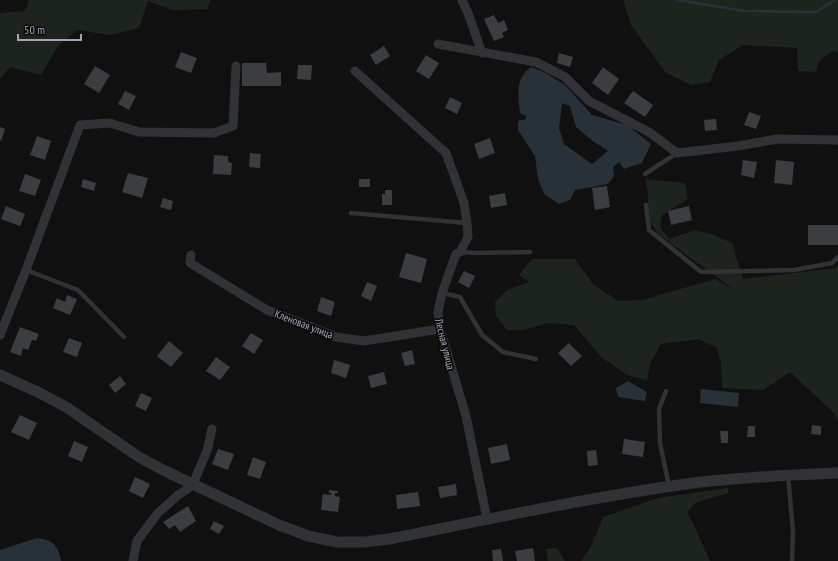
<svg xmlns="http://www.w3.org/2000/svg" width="838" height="561" viewBox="0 0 838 561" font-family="'PT Sans Narrow',sans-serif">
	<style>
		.green { fill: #1c241d }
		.water { fill: #283137; fill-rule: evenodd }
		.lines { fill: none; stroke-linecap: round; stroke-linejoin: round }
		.stream { stroke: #283137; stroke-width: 2.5 }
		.building { fill: #3c3d41 }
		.service { stroke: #313236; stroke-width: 4.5 }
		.minor { stroke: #313236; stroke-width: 9 }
		.tertiary { stroke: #313236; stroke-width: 11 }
		.labels { text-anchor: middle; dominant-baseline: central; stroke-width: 3.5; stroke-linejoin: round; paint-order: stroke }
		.street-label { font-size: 11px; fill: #a0a6b3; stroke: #0b0b0c }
	</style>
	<rect width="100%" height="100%" fill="#101011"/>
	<path class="green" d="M29 0H211L207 9 172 10 148 1 139 28 110 35 77 30 58 46 41 75 10 67 0 79V15L2 13 25 11Z
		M623 0H838V52L833 51 820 60 815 72 798 71 797 48 743 45 719 60 710 82 691 85 665 72 631 25Z
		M645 179 685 183 688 199 662 215 660 227 669 239 695 230 712 234 732 243 743 279 836 268 838 266V421L834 413 790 372 763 390 722 388 721 363 717 348 699 339 661 344 650 364 647 380 627 375 601 357 574 325 547 323 523 330H507L496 316 495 302 507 290 529 282 519 275 532 259H575L593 284 618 301 642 300 715 279 734 290 658 234 648 218V191Z
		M728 488V493L695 503 687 513 694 525 710 561H581L591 546 603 517 658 498Z
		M557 548 565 561H548L546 549Z"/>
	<path class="water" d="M531 67 544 72 565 85 592 115 627 125 651 144 642 163 624 169 619 162 613 167 614 176 608 184 575 190 570 200 559 204 544 194 538 179 535 156 518 130V121L526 119V116L520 113C518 95 515 78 531 67ZM562 103 570 106 576 127 594 142 608 151 592 164 564 144 559 128Z
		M628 381 647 392 645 401 618 397 616 388Z
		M701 389 739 393 738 407 700 403Z
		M37 538C53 540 58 545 61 561H0V550Z"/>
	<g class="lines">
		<path class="stream" d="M678 0 744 11 816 12 835 0"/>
	</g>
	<path class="building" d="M494 15 498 23 504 20 508 30 502 33 504 37 494 41 484 19Z
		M384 46 390 56 376 65 370 55Z
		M181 52 197 58 191 73 175 67Z
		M559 53 573 57 570 67 557 63Z
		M426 55 439 63 429 79 416 71Z
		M242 63H266L267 73 281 72V86H242Z
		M298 65H312L311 80 297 79Z
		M95 66 110 75 99 93 84 84Z
		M603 67 619 79 608 95 592 83Z
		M125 91 136 96 129 110 118 104Z
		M633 91 653 105 645 117 624 103Z
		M450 97 462 103 457 114 445 108Z
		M749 112 761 116 756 129 744 125Z
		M716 119 717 130 705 131 704 120Z
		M0 127 5 129 1 141 0 140Z
		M37 136 51 141 45 160 30 155Z
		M490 138 495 153 479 159 474 144Z
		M250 153 261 154 260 168 249 167Z
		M214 155 228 156V162L232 163 231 175 213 174Z
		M743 160 757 162 754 178 741 175Z
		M776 160 794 162 792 185 774 183Z
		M128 173 148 178 142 198 122 192Z
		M25 174 41 180 35 196 19 191Z
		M83 179 96 183 94 191 81 187Z
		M359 179H370V187H359Z
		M607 186 610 207 595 210 592 188Z
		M385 190H392V205H382V194H385Z
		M505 193 507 205 491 208 489 196Z
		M163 198 173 201 171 210 160 207Z
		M6 206 25 214 20 226 1 219Z
		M689 206 692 220 671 225 668 211Z
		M808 225H838V245H808Z
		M406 253 427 259 421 283 399 277Z
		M464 271 475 276 469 288 458 282Z
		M367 282 377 286 371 301 361 296Z
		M67 295 77 299 70 315 53 308 57 298 65 302Z
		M321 297 335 302 331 316 317 311Z
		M20 327 39 334 36 341 32 340 28 350 23 348 21 356 10 352Z
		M251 333 263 340 254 354 242 346Z
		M69 338 82 343 77 357 63 352Z
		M169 341 183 353 171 367 157 356Z
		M569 343 582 356 571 366 558 353Z
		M412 350 415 364 405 366 401 353Z
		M216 357 230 367 220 380 206 371Z
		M334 360 350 365 346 378 331 373Z
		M384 372 387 384 371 388 368 376Z
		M120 376 126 384 115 393 109 385Z
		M141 393 152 398 146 411 135 406Z
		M20 415 37 423 29 440 11 432Z
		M812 425 821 426V435L811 434Z
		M748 426H755V437H747Z
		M720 431H728V443H721Z
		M624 439 645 442 643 457 622 454Z
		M74 441 88 447 82 462 68 456Z
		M507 444 510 460 491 464 488 448Z
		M218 449 234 454 228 470 212 464Z
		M596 450 598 465 588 466 587 451Z
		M253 457 266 462 260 479 247 475Z
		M135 477 150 484 143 498 129 491Z
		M456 484 457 495 440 498 438 487Z
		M329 490 338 491V493H335V496L340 497 338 512 321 510 323 494 331 495V493H329Z
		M418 492 420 506 397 509 396 495Z
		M188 506 196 521 180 532 175 525 169 529 163 522Z
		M214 521 224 526 219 534 210 529Z
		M533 548 535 561H517L515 551Z
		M501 549 503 561H493L492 550Z"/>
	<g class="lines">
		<path class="service" d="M645 174 677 153
			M646 205 649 230 701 272 794 270 832 263 838 257
			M351 213 467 223
			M460 252 475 253 530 252
			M26 270 78 290 124 337
			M442 293 460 297 482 335 503 352 536 359
			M666 391 659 409 660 443 669 486
			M788 475 793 532 792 561"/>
		<path class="minor" d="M462 0 468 13 482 53
			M438 44 536 62 565 77 589 101 649 132 677 153 738 146 777 139 838 140
			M355 71 446 153 464 203 467 223 468 237 460 252 456 254 442 293 438 312 440 329 466 416 487 519
			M191 255 190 263 267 310 336 337 364 341 440 329
			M0 335 26 270 80 125 110 123 139 132 214 133 233 126 236 66
			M133 561 137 541 157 514 178 495 186 490 193 484 207 451 212 429"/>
		<path class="tertiary" d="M0 375 38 392 66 407 139 457 163 470 279 525 308 536 337 542H365L389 539C490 519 591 497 693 483 741 477 790 475 838 473"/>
	</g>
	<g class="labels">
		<g class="street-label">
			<text transform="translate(304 324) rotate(21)">Кленовая улица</text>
			<text transform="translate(445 344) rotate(76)">Лесная улица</text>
		</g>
	</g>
	<path d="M18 34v6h63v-6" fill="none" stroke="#a0a6b3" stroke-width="2"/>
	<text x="24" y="34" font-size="12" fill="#a0a6b3" stroke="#0b0b0c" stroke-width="3" paint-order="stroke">50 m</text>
</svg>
